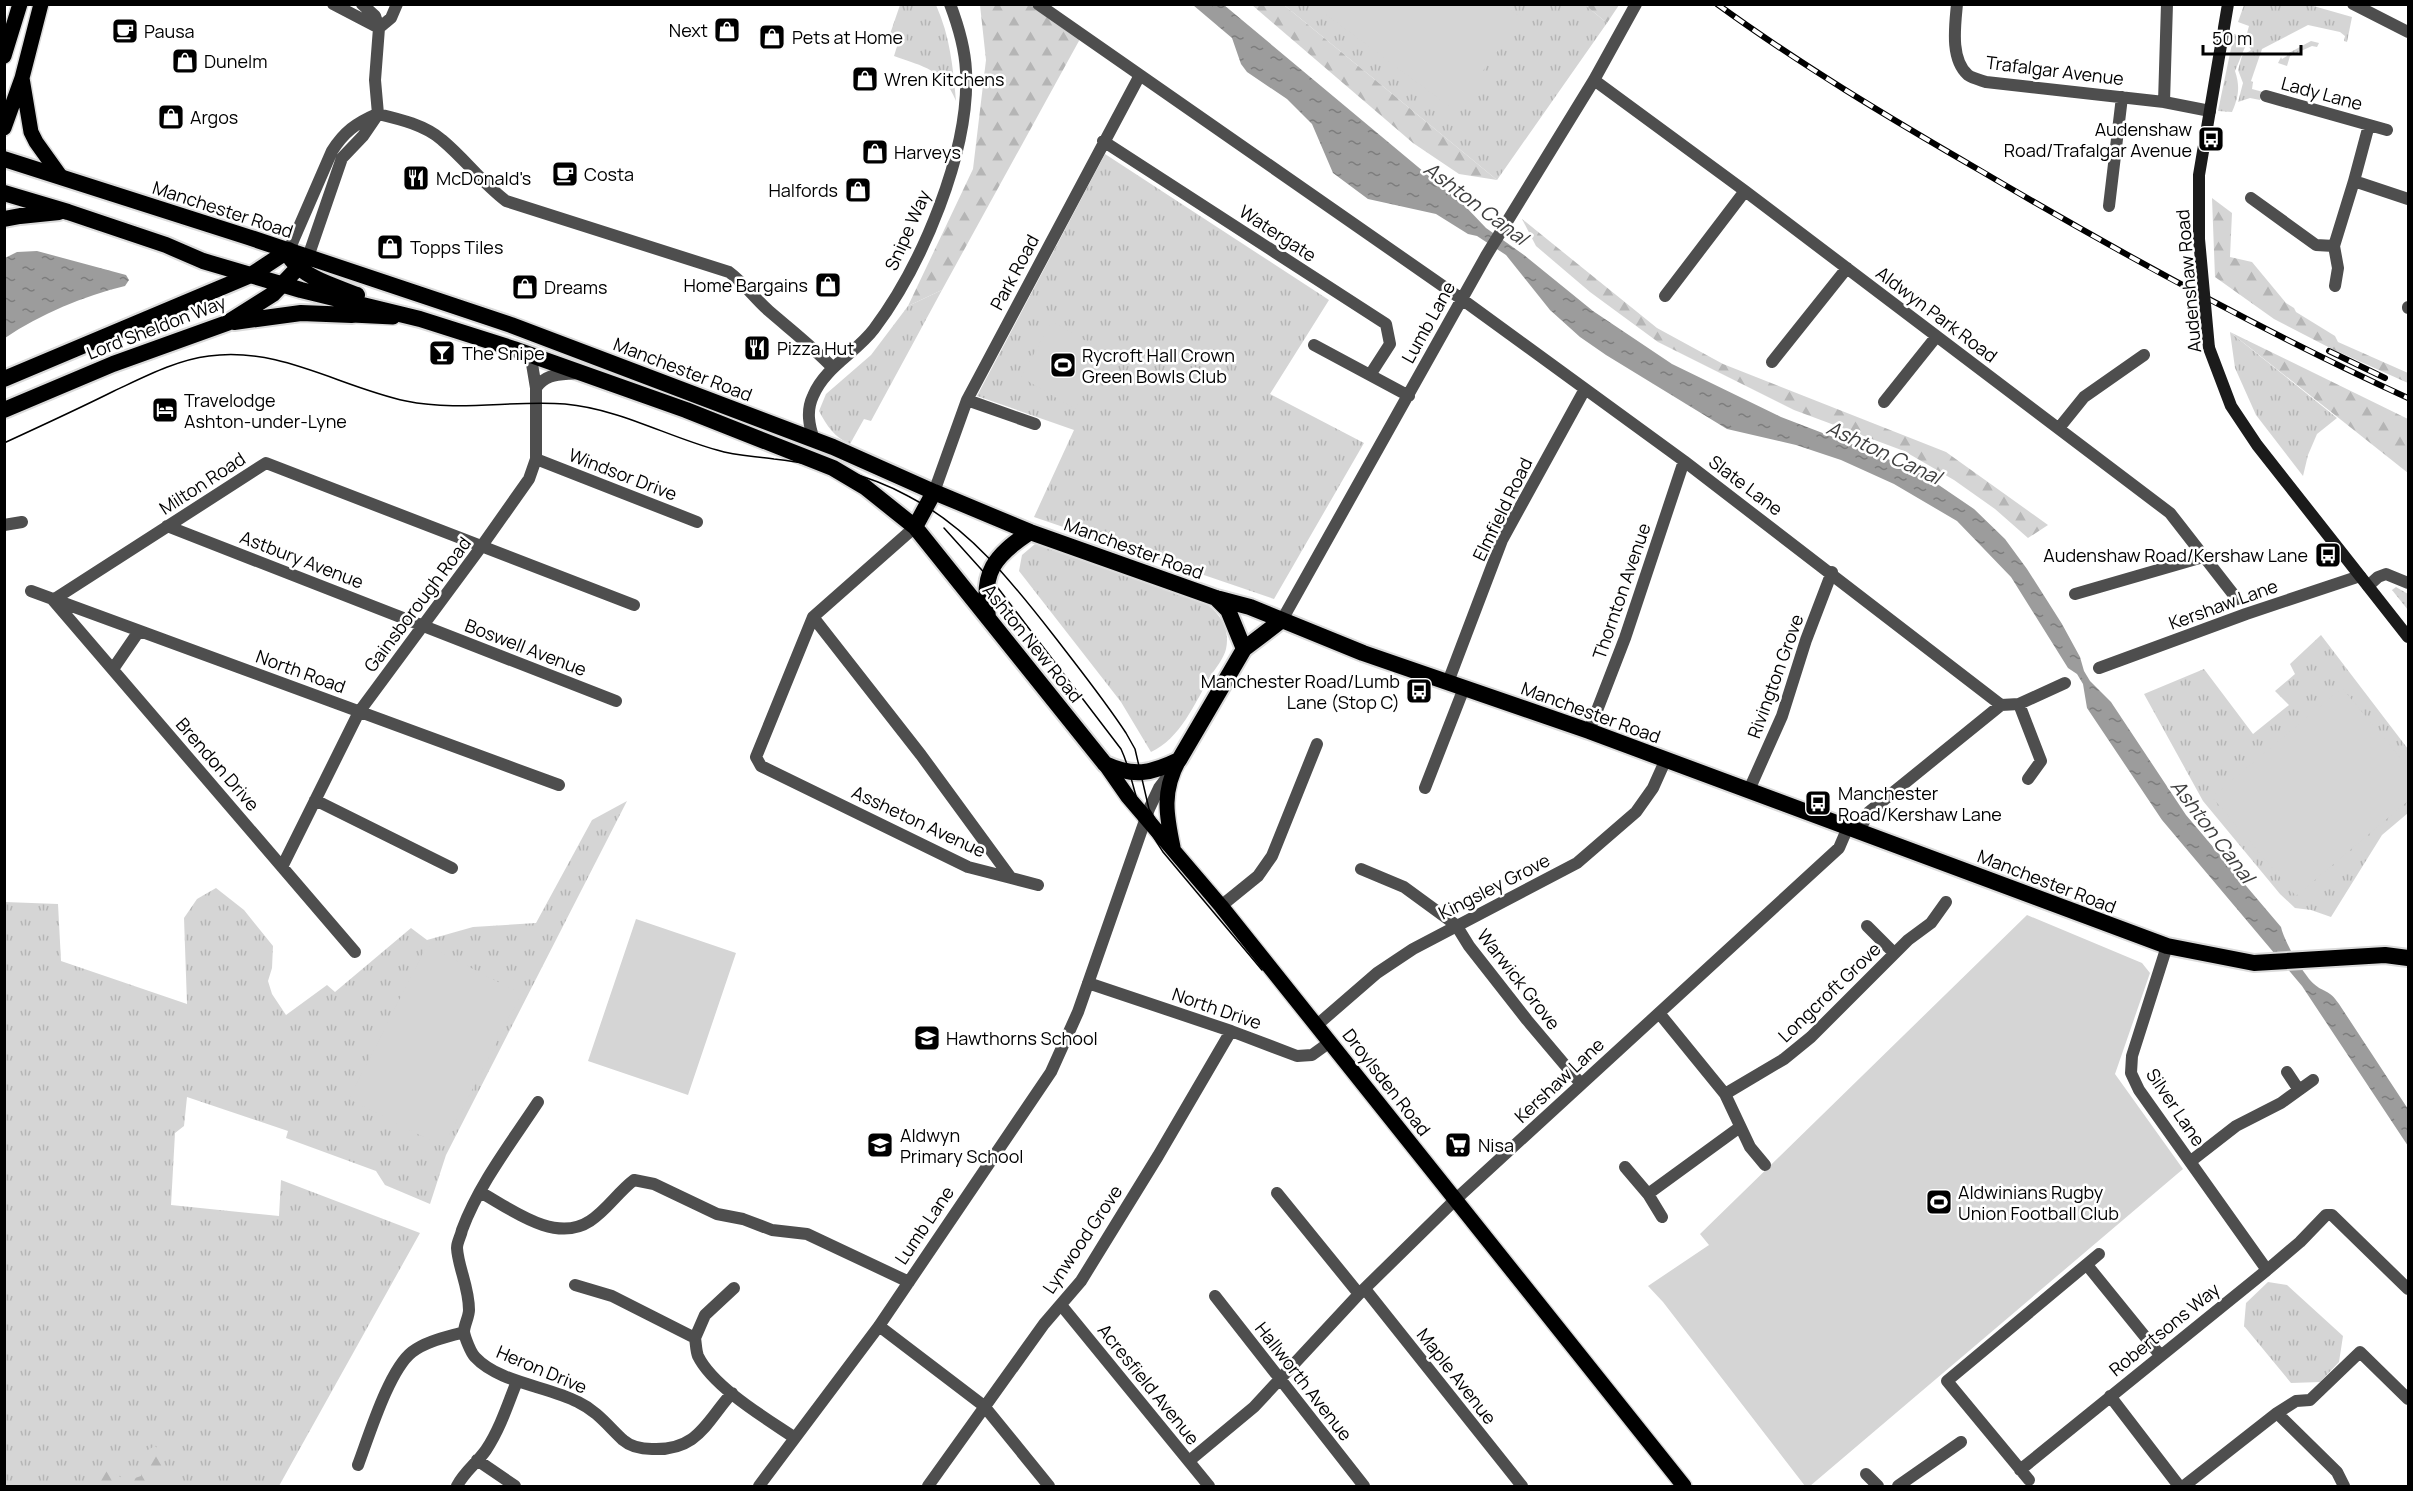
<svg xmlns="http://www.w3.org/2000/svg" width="2413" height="1491" viewBox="0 0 2413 1491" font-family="Manrope,sans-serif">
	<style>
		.grass { fill: url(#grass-tufts) }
		.forest { fill: url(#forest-firs) }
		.garden { fill: url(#garden-dots) }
		.pitch { fill: #d5d5d5 }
		.water { fill: url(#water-ripples) }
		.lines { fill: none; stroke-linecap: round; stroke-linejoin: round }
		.primary-casing { stroke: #dbdbdb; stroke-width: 18 }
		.trunk-casing { stroke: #dbdbdb; stroke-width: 20 }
		.minor { stroke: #4e4e4e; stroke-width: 12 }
		.secondary { stroke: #1b1b1b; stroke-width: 12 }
		.primary { stroke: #000; stroke-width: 15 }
		.trunk { stroke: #000; stroke-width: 16 }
		.tram { stroke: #000; stroke-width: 1.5 }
		.rail-casing { stroke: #000; stroke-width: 6 }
		.rail { stroke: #fff; stroke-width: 4; stroke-dasharray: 11; stroke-linecap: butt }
		.secondary-bridge { stroke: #1b1b1b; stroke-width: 12 }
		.labels { text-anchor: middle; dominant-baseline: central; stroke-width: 5; stroke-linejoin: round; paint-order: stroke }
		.poi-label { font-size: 18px; fill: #000; stroke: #fff; text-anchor: start }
		.street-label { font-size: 18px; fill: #000; stroke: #fff }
		.water-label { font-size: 20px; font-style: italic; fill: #3d3d3d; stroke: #fff }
	</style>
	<defs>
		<pattern id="grass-tufts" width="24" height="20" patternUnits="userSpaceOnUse" patternTransform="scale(1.5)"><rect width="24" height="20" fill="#d5d5d5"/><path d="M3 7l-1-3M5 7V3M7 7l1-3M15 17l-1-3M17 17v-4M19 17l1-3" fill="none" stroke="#b5b5b5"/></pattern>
		<pattern id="forest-firs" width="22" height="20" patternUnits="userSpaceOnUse" patternTransform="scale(1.5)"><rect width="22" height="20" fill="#d5d5d5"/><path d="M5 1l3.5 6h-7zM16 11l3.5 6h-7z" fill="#b5b5b5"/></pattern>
		<pattern id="garden-dots" width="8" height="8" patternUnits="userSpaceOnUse" patternTransform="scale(1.5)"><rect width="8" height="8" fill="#d5d5d5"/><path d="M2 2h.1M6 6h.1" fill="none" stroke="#b5b5b5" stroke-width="1.8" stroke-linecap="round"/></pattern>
		<pattern id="water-ripples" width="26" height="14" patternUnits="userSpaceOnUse" patternTransform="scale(1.5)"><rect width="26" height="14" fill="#9c9c9c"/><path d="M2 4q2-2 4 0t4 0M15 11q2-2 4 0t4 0" fill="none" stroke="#7d7d7d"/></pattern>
	</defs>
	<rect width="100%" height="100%" fill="#fff"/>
	<path class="grass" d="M900 5H936C950 36 953 67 956 101 943 69 924 67 894 56L899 40 889 37Z
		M1284 5H1585L1607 23 1497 180Z
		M2244 5H2310L2352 17 2347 42 2344 41 2345 36 2340 32 2308 25 2262 49 2251 81 2253 82 2252 89 2263 92 2260 100 2250 98 2238 102 2243 83 2238 70 2242 56 2251 50 2244 39 2246 37 2249 26 2238 22Z
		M2234 34 2241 36 2245 47 2235 71C2240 86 2239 96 2232 112L2218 111Z
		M2311 41 2319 43 2317 47 2312 46 2290 56 2287 66 2278 63 2281 57 2282 59 2287 56V54Z
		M1105 154 1329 300 1270 394 1364 443 1274 599 1034 517 1074 430 977 396Z
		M942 290 871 421 864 419 850 444C834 437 827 426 819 411L826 394 871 355 908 306Z
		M2230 332 2337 418 2317 434 2308 455 2303 476 2256 415 2235 368Z
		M1035 544 1208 605C1222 616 1230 631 1226 649 1224 658 1215 669 1210 677 1195 703 1180 739 1151 752L1121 702 1019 571 1022 555Z
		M2321 635 2408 749V813L2382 835 2331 917 2311 910 2295 908 2280 894 2203 801 2144 694 2204 669 2253 734 2289 705 2275 691 2295 674 2290 664Z
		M627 801 446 1155 430 1204 385 1185 376 1171 286 1138 288 1131 187 1097 184 1126 175 1133 171 1205 279 1216 281 1180 420 1233 279 1486H5V902L58 904 61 961 187 1004 184 918 197 899 216 888 244 910 273 946 272 968 268 981 272 994 286 1015 327 985 335 992 411 928 427 940 473 927 536 923 592 820Z
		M2268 1282 2287 1285 2343 1336 2339 1362 2320 1382 2291 1383 2244 1326 2246 1303Z"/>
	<path class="forest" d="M980 5H1030L1080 39 942 290 908 306 973 169 986 60Z
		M1252 5H1284L1497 180 1459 174 1413 143Z
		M1585 5H1619L1607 23Z
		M2212 198 2232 213 2230 257 2252 262 2286 303 2294 308 2296 312 2335 336 2338 342 2408 373V383L2332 349 2274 319 2215 277Z
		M1522 219 1657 328 1723 364 1946 452 2048 525 2028 538 1995 509 1954 480 1904 451 1794 410 1658 342 1590 292 1536 246Z
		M2230 332 2408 419V473Z
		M155 1446 162 1453V1475L152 1486H95L91 1481 106 1467 126 1481 141 1476 142 1453Z"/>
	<path class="garden" d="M2396 587 2408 594V610L2392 590Z"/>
	<path class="pitch" d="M1312 4 1503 5 1522 18 1454 110Z
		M1052 321 1106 353 1075 409 1021 377Z
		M2342 688 2408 767V801L2296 896 2212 797Z
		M2027 915 2142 963 2150 973 2115 1074 2183 1169 1810 1486H1805L1663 1302 1648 1286 1709 1245 1700 1234Z
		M636 919 736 953 688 1095 588 1061Z
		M427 945 521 994 443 1147 349 1099Z"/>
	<path class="water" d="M1193 5H1224L1466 207 1486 228 1524 255 1593 311 1672 364 1781 417 1872 452 1924 475 1974 509 2005 539 2027 569 2062 624 2080 657 2084 671 2090 681 2111 702 2186 815 2281 927C2284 941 2303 974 2314 984 2324 993 2329 989 2339 1004L2408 1109V1146L2302 986 2162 820 2087 708 2083 684 2077 674 2068 668 2011 577 1957 521 1894 484 1841 460 1796 445 1727 429 1606 355 1580 337 1550 310 1506 255 1477 236 1468 234 1436 214 1368 199 1333 173 1312 124 1287 99 1247 72 1241 64 1232 38Z
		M37 251 126 275 129 280 125 286C84 296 40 314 5 338V258L17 252Z"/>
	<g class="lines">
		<defs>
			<path id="primary" d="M4 56 20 4
				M22 78 31 132 36 142 61 177
				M4 128 22 78 41 4
				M352 315 393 317
				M1105 764 1128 797 1221 906 1684 1486
				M1173 847C1166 814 1162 791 1179 760"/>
			<path id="trunk" d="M4 159 248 237 511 325 833 447 934 492 1030 532 1216 598 1250 607 1363 653 1589 731 2167 946 2254 963 2385 955 2408 958
				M4 193 68 212 166 245 203 261 301 290 420 319 514 349 686 410 833 468 865 487 915 527 1105 764C1134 777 1150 774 1179 760L1244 649 1282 620
				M4 219 20 216 59 212
				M291 259C306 279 335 286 357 295
				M234 322 301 313 352 315
				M4 379 251 275 289 250
				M4 410 113 364 227 323 273 294 308 257
				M915 527 934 492
				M1216 598 1228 610 1244 649
				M988 617C981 572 994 556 1030 532"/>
		</defs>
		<use href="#primary" class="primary-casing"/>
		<use href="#trunk" class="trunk-casing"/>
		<path class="minor" d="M333 4 379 28
			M1038 4 1463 300 1684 461 2001 705
			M1957 4C1955 26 1950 59 1968 75 1972 78 1980 80 1986 82L2164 102 2210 111
			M2353 4 2408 32
			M379 28 391 18 397 4
			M1594 80 1745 191 2170 513 2237 599
			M2266 96 2387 130
			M2164 102 2167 4
			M378 114C399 119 425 125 442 140 465 159 482 183 506 201L729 272C744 283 755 299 769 311 791 330 813 347 833 368
			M1103 141 1386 324 1390 344 1370 375
			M2354 181 2369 125
			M2251 198 2316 245 2334 246 2354 181 2408 199
			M2109 206 2122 97
			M2334 246 2338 268 2335 286
			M289 250 332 151C344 132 356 123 377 114
			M308 257 342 158 363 136 378 114 375 80 379 28 375 16 362 4
			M1665 296 1745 191
			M2408 308V307
			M1314 345 1409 396
			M1772 362 1847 268
			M536 388C546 373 560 375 577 373
			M967 400 1035 424
			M1884 402 1936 337
			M2059 428 2084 397 2144 355
			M814 440C809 425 806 411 813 396 825 367 856 353 874 329 922 265 970 152 966 71 965 49 958 25 950 4
			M536 459 697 522
			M934 492 967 400 1140 75
			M4 525 22 522
			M167 526 616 701
			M2368 586 2378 577 2386 574 2408 583
			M31 591 559 785
			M2075 594 2203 557
			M813 617 921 755 1011 878 968 867 761 766 756 757 813 617 915 527
			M1282 620 1486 256 1594 80 1636 4
			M2099 668 2246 614 2360 576
			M113 669 139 631
			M1448 682 1502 540 1585 389
			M2019 704 2041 761 2028 779
			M1589 731 1625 638 1684 461
			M1425 788 1464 688
			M1749 790 1782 716 1806 640 1832 572
			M315 800 452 868
			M1859 831 1869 812 2001 705 2019 704 2065 683
			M282 867 359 712 481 547 529 479 536 459V388L532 364 528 353
			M1361 869 1404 887 1456 925 1469 946 1527 1020 1581 1084
			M1011 878 1038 885
			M1221 906 1258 876 1272 856 1317 744
			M1867 926 1894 953
			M2167 946 2132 1056 2131 1073 2139 1090 2267 1270
			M355 952 53 600 266 463 634 605
			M1088 983 1231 1031 1297 1056 1312 1055 1330 1042
			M1659 1013 1725 1094 1750 1147 1765 1165
			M1317 1025 1377 973 1413 949 1577 863 1636 812 1653 788 1666 759
			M2287 1072 2299 1090
			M1725 1094 1784 1059 1811 1037 1908 940 1931 923 1946 902
			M538 1102C511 1143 479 1184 462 1230 461 1236 457 1242 457 1248 458 1267 469 1287 469 1310 469 1317 464 1325 464 1332 465 1338 471 1353 475 1357 499 1383 548 1386 578 1402 597 1411 608 1426 623 1440 631 1447 641 1449 652 1449 698 1451 706 1422 732 1393
			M2191 1161 2236 1126 2281 1103 2313 1080
			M1625 1167 1648 1194
			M480 1192C511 1209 555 1244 590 1221 607 1210 618 1192 634 1180L654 1184 717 1214 743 1219 772 1230 807 1234 909 1282
			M1277 1193 1359 1294
			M1662 1217 1648 1194 1740 1127
			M2087 1265 2160 1355
			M575 1285 612 1296 695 1338C696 1344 696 1351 698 1356 713 1387 767 1419 795 1438
			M1365 1289 1522 1486
			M1215 1296 1364 1486
			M1061 1305 1209 1486
			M879 1326 984 1406 1049 1486
			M695 1338 705 1315 734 1288
			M2110 1396 2179 1486
			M2277 1413 2296 1401 2310 1400 2360 1352 2408 1399
			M477 1460 515 1486
			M1189 1461 1254 1407 1359 1294 1455 1200 1839 848 1848 827
			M358 1465C369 1436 389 1370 412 1352 426 1341 447 1337 464 1332
			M2020 1470 2267 1270 2300 1242 2326 1215H2332L2408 1289
			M1866 1474 1878 1486
			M2029 1480 1947 1381 2099 1254
			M457 1486C464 1472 477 1463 486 1450 500 1429 508 1404 517 1381
			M759 1486 879 1326 1051 1072 1078 1012 1149 809 1159 788 1172 771
			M928 1486 1044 1324 1081 1281 1158 1156 1231 1031
			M1898 1486 1961 1442
			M2184 1486 2277 1413 2337 1472 2344 1486"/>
		<path class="secondary" d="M2199 239V175L2228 4
			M2209 348 2231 406 2257 445 2408 637"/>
		<use href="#primary" class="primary"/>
		<use href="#trunk" class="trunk"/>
		<path class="tram" d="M4 443C41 426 78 409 114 391 144 377 176 360 209 356 279 346 340 387 406 401 459 412 512 400 565 404 619 409 666 436 717 450 736 456 755 456 774 459 823 465 864 472 908 496 972 529 1015 586 1058 641 1081 671 1105 701 1126 733L1135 749 1149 809 1173 847 1330 1042 1452 1203 1574 1349 1684 1486
			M944 528 998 588 1121 749C1130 768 1133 789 1140 809 1145 825 1154 838 1163 852L1262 970"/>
		<defs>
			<path id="rail" d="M1717 4C1801 65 1891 119 1981 171 2120 253 2262 331 2408 398
				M2329 351 2385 378"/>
		</defs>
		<use href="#rail" class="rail-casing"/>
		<use href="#rail" class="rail"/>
		<path class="secondary-bridge" d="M2199 239 2209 348"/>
	</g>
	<defs>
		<symbol id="shop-square" viewBox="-11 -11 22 22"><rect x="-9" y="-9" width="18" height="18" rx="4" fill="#000" stroke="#fff"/><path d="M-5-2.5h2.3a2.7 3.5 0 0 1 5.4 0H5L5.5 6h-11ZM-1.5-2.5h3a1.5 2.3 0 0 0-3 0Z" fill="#fff"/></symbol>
		<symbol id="cafe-square" viewBox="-11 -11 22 22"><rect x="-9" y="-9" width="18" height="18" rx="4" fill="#000" stroke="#fff"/><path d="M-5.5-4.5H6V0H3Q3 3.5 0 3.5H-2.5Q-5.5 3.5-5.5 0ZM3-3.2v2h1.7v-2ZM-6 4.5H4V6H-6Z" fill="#fff"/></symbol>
		<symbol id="bus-square" viewBox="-11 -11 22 22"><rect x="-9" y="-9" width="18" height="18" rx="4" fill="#000" stroke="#fff"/><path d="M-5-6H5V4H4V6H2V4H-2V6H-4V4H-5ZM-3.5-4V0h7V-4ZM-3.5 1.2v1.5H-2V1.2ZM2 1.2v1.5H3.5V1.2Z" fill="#fff"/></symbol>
		<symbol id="restaurant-square" viewBox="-11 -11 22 22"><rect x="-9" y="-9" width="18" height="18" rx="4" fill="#000" stroke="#fff"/><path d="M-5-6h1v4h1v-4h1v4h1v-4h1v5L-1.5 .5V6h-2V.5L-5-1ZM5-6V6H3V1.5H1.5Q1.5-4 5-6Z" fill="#fff"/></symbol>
		<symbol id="bar-square" viewBox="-11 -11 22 22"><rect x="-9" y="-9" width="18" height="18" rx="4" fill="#000" stroke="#fff"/><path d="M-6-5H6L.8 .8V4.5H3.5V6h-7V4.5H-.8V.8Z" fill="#fff"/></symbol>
		<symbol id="stadium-square" viewBox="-11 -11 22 22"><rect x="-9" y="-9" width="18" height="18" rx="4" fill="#000" stroke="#fff"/><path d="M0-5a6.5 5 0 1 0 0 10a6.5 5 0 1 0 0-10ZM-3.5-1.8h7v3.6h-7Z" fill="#fff"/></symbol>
		<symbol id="hotel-square" viewBox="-11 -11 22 22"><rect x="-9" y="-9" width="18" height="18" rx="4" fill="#000" stroke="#fff"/><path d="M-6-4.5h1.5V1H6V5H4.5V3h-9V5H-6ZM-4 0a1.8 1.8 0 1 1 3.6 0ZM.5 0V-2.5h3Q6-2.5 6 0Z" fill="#fff"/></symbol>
		<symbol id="school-square" viewBox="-11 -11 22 22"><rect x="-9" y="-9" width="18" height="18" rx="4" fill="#000" stroke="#fff"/><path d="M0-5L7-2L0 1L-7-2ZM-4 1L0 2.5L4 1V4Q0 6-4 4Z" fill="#fff"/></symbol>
		<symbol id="supermarket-square" viewBox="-11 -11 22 22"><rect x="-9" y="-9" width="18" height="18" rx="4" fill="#000" stroke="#fff"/><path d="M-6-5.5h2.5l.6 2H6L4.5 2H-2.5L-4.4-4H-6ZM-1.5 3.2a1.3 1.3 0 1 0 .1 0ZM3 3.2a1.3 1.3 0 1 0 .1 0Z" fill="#fff"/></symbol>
	</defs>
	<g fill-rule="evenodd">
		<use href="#shop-square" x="712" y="15" width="30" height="30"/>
		<use href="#cafe-square" x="110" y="16" width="30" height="30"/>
		<use href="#shop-square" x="757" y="22" width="30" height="30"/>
		<use href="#shop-square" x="170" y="46" width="30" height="30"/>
		<use href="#shop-square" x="850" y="64" width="30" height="30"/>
		<use href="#shop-square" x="156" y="102" width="30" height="30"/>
		<use href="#bus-square" x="2196" y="124" width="30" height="30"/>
		<use href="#shop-square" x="860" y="137" width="30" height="30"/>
		<use href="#cafe-square" x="550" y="159" width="30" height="30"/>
		<use href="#restaurant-square" x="401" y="163" width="30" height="30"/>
		<use href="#shop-square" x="843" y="175" width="30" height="30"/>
		<use href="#shop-square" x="375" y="232" width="30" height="30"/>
		<use href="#shop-square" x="813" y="270" width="30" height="30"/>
		<use href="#shop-square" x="510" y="272" width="30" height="30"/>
		<use href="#restaurant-square" x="742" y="333" width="30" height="30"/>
		<use href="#bar-square" x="427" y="338" width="30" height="30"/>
		<use href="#stadium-square" x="1048" y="350" width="30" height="30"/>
		<use href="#hotel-square" x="150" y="395" width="30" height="30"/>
		<use href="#bus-square" x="2313" y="540" width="30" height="30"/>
		<use href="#bus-square" x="1404" y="676" width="30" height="30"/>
		<use href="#bus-square" x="1803" y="788" width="30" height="30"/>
		<use href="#school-square" x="912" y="1023" width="30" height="30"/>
		<use href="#school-square" x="865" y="1130" width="30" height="30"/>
		<use href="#supermarket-square" x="1443" y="1130" width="30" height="30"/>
		<use href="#stadium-square" x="1924" y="1187" width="30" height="30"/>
	</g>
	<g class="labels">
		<g class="poi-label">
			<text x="708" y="30" text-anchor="end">Next</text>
			<text x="144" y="31">Pausa</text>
			<text x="792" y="37">Pets at Home</text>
			<text x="204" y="61">Dunelm</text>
			<text x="884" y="79">Wren Kitchens</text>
			<text x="190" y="117">Argos</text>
			<text x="2192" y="129" text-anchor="end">Audenshaw<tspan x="2192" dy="21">Road/Trafalgar Avenue</tspan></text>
			<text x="894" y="152">Harveys</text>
			<text x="584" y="174">Costa</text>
			<text x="436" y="178">McDonald's</text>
			<text x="838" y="190" text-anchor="end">Halfords</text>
			<text x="410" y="247">Topps Tiles</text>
			<text x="808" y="285" text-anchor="end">Home Bargains</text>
			<text x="544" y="287">Dreams</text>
			<text x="777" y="348">Pizza Hut</text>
			<text x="462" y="353">The Snipe</text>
			<text x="1082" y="355">Rycroft Hall Crown<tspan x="1082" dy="21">Green Bowls Club</tspan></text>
			<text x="184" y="400">Travelodge<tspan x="184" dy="21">Ashton-under-Lyne</tspan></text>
			<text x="2308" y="555" text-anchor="end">Audenshaw Road/Kershaw Lane</text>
			<text x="1400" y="681" text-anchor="end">Manchester Road/Lumb<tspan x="1400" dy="21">Lane (Stop C)</tspan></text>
			<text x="1838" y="793">Manchester<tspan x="1838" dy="21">Road/Kershaw Lane</tspan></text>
			<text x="946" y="1038">Hawthorns School</text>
			<text x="900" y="1135">Aldwyn<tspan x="900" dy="21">Primary School</tspan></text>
			<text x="1478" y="1145">Nisa</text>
			<text x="1958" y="1192">Aldwinians Rugby<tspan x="1958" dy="21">Union Football Club</tspan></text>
		</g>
		<g class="street-label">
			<text transform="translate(2055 70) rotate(7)">Trafalgar Avenue</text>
			<text transform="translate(2322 93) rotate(15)">Lady Lane</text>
			<text transform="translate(223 209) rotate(18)">Manchester Road</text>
			<text transform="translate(907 230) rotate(-66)">Snipe Way</text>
			<text transform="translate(1278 233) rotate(33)">Watergate</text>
			<text transform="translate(1014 272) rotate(-62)">Park Road</text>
			<text transform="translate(2188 281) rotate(-95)">Audenshaw Road</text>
			<text transform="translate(1937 314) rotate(37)">Aldwyn Park Road</text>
			<text transform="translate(1428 322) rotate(-61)">Lumb Lane</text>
			<text transform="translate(156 327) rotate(-21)">Lord Sheldon Way</text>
			<text transform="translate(683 369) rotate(21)">Manchester Road</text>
			<text transform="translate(623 474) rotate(21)">Windsor Drive</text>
			<text transform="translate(202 483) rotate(-33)">Milton Road</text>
			<text transform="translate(1746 485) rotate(37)">Slate Lane</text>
			<text transform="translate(1502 509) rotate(-64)">Elmfield Road</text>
			<text transform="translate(1134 548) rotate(20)">Manchester Road</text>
			<text transform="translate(302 559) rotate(21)">Astbury Avenue</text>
			<text transform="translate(1621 591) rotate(-71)">Thornton Avenue</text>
			<text transform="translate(417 604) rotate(-53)">Gainsborough Road</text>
			<text transform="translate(2223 604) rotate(-20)">Kershaw Lane</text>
			<text transform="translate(1033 643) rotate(51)">Ashton New Road</text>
			<text transform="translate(526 647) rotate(21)">Boswell Avenue</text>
			<text transform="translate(301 671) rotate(20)">North Road</text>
			<text transform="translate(1775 676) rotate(-70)">Rivington Grove</text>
			<text transform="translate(1591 712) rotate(20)">Manchester Road</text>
			<text transform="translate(218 764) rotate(49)">Brendon Drive</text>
			<text transform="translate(919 821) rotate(25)">Assheton Avenue</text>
			<text transform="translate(2047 881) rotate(21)">Manchester Road</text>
			<text transform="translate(1494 886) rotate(-27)">Kingsley Grove</text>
			<text transform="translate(1519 979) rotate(52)">Warwick Grove</text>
			<text transform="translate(1829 992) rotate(-44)">Longcroft Grove</text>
			<text transform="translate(1217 1008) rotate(19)">North Drive</text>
			<text transform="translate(1559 1080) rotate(-43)">Kershaw Lane</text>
			<text transform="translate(1387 1082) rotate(52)">Droylsden Road</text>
			<text transform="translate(2176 1107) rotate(56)">Silver Lane</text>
			<text transform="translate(924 1225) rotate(-56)">Lumb Lane</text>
			<text transform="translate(1082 1239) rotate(-56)">Lynwood Grove</text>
			<text transform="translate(2164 1329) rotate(-39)">Robertsons Way</text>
			<text transform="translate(542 1369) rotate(23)">Heron Drive</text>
			<text transform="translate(1457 1376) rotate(52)">Maple Avenue</text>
			<text transform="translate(1304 1381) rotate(52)">Hallworth Avenue</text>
			<text transform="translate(1149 1384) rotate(51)">Acresfield Avenue</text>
		</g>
		<g class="water-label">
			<text transform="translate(1476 203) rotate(37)">Ashton Canal</text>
			<text transform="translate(1884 452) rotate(25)">Ashton Canal</text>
			<text transform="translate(2213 831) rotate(53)">Ashton Canal</text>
		</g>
	</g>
	<rect width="2413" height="1491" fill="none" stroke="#000000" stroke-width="12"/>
	<path d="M2203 45v9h98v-9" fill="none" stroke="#000000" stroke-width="3"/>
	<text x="2212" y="45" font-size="18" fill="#000000" stroke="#ffffff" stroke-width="4.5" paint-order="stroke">50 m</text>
</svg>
